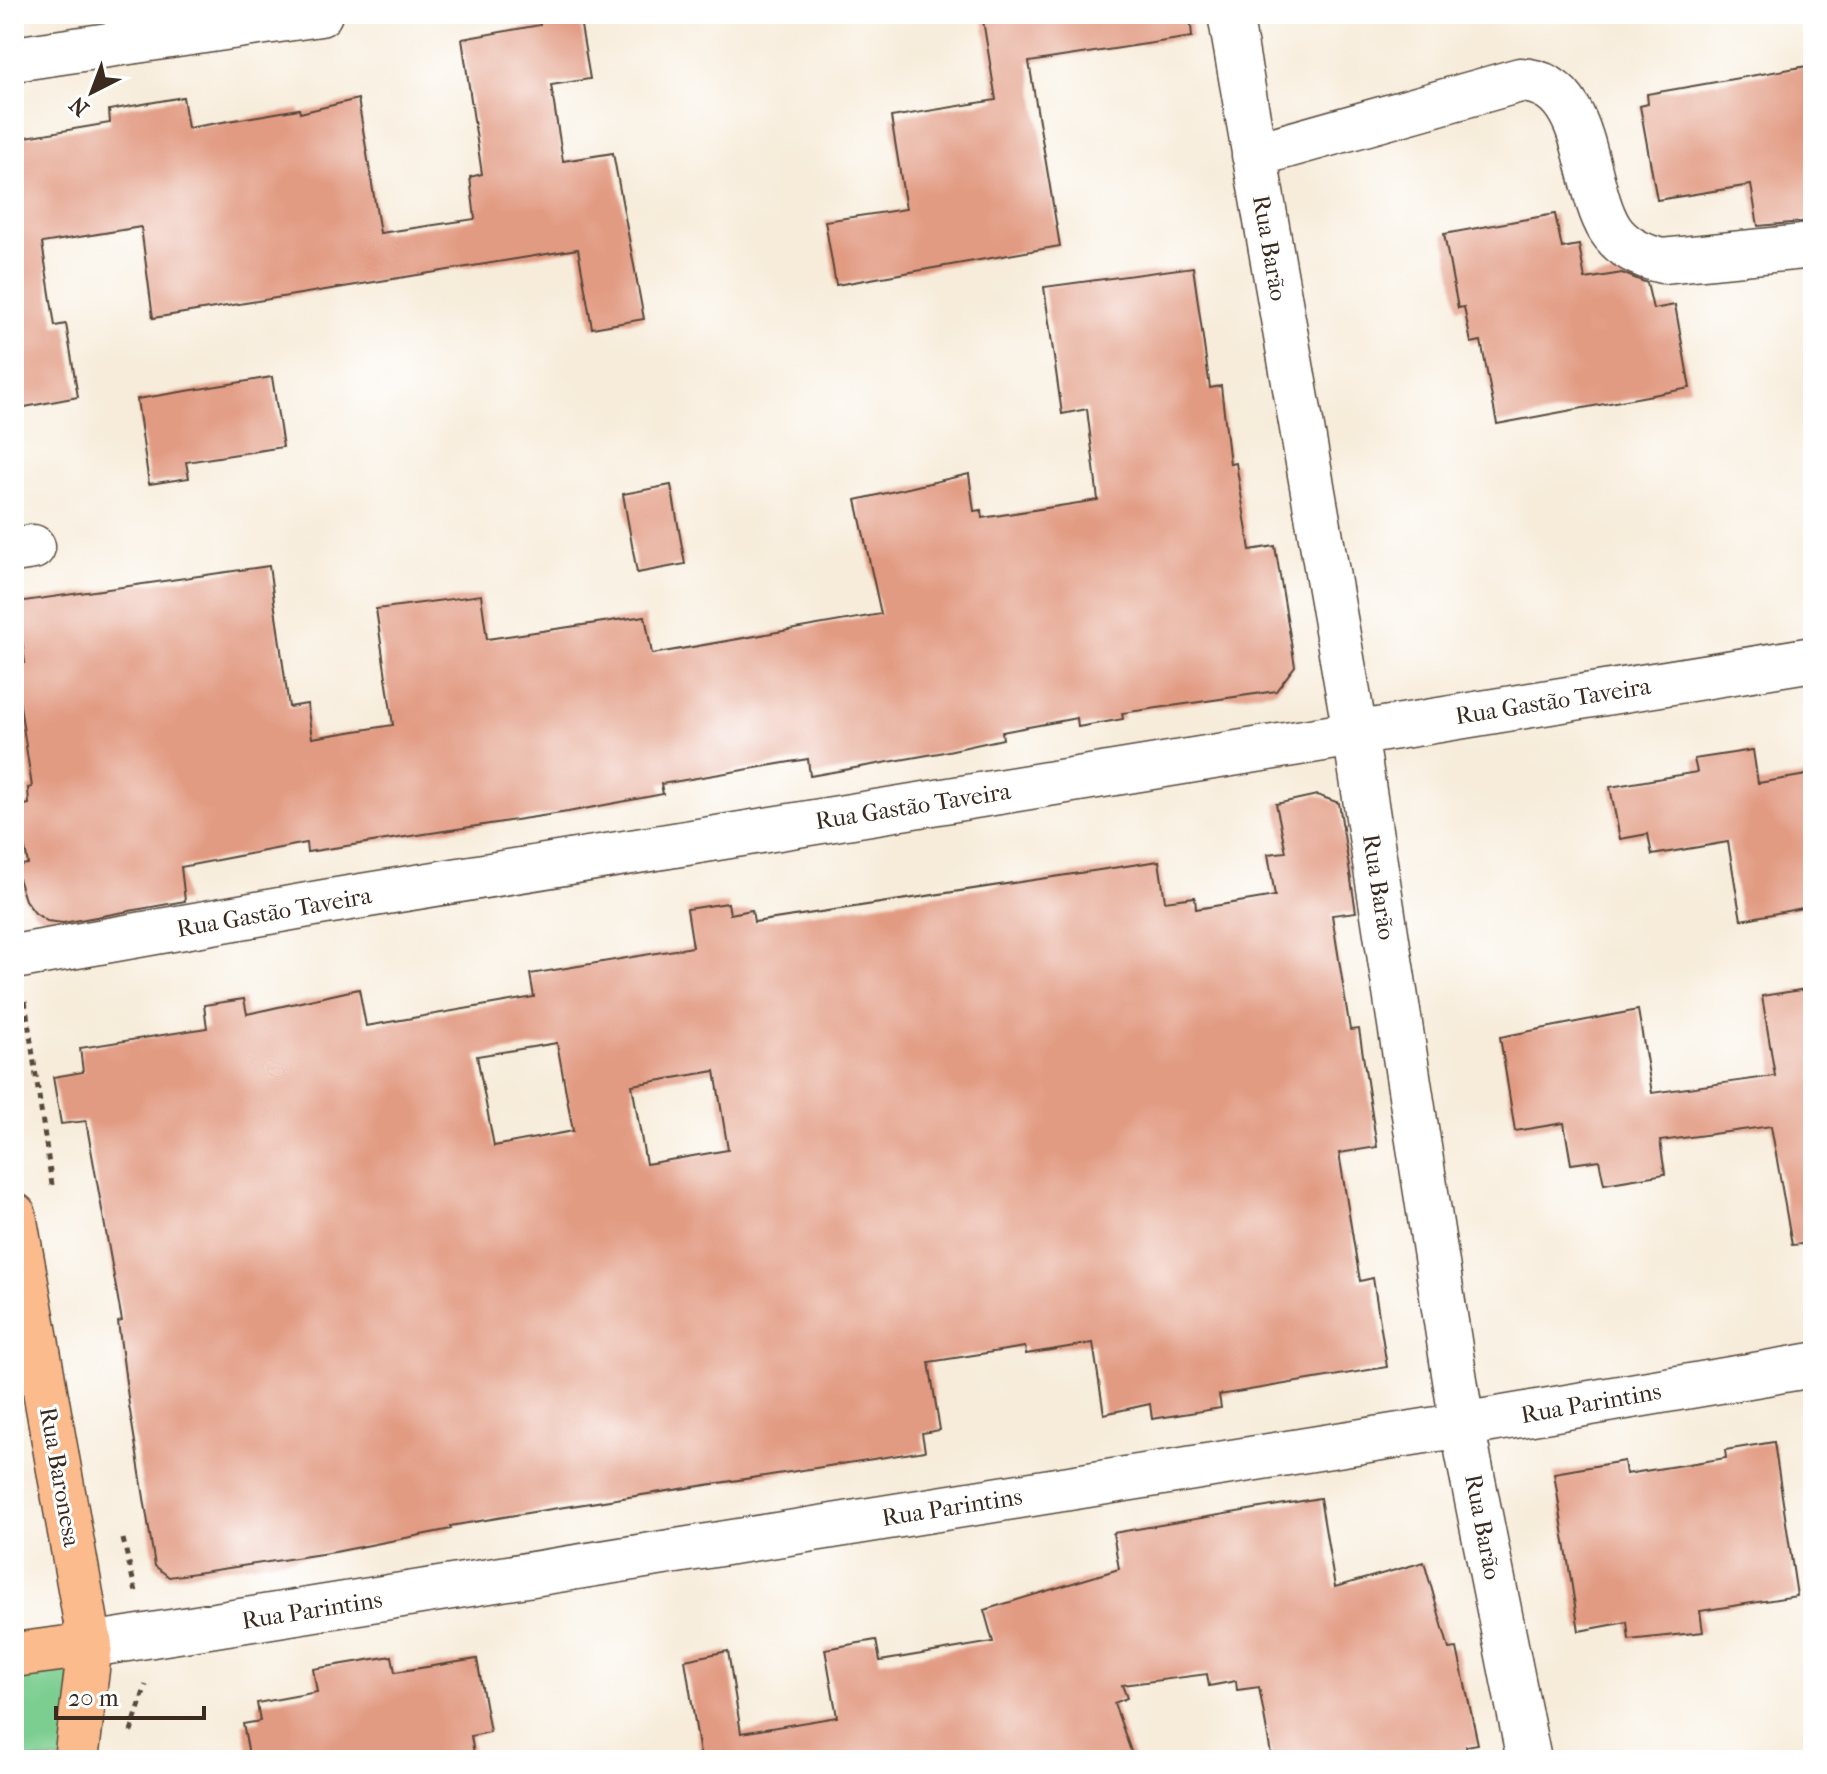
<svg xmlns="http://www.w3.org/2000/svg" width="1827" height="1774" viewBox="0 0 1827 1774" font-family="'IM FELL French Canon',serif">
	<style>
		.green { fill: #7cce90; stroke: #5c7c57; stroke-width: 2 }
		.building { fill: #e29b83; fill-rule: evenodd }
		.lines { fill: none; stroke-linecap: round; stroke-linejoin: round }
		.minor-casing { stroke: #57473a; stroke-width: 47 }
		.major-casing { stroke: #57473a; stroke-width: 47 }
		.path { stroke: #57473a; stroke-width: 5; stroke-dasharray: 6 6; stroke-linecap: butt }
		.minor { stroke: #fff; stroke-width: 44 }
		.major { stroke: #fbbb8c; stroke-width: 44 }
		.labels { text-anchor: middle; dominant-baseline: central; stroke-width: 6; stroke-linejoin: round; paint-order: stroke }
		.street-label { font-size: 24px; fill: #3b2a1e; stroke: #fff }
	</style>
	<rect width="100%" height="100%" fill="#fff"/>
	<filter id="ink" filterUnits="userSpaceOnUse"><feTurbulence type="fractalNoise" baseFrequency=".0125" numOctaves="2"/><feDisplacementMap in="SourceGraphic" scale="16" xChannelSelector="R" yChannelSelector="G"/><feConvolveMatrix kernelMatrix="1 2 1 2 8 2 1 2 1" color-interpolation-filters="sRGB"/></filter>
	<filter id="wash" filterUnits="userSpaceOnUse"><feTurbulence type="fractalNoise" baseFrequency=".006" numOctaves="4" result="noise"/><feDisplacementMap in="SourceGraphic" scale="32" xChannelSelector="R" yChannelSelector="G"/><feGaussianBlur stdDeviation="1.8" result="paint"/><feColorMatrix in="noise" values="0 0 0 0 0 0 0 0 0 0 0 0 0 0 0 0 0 1.4 0 .05"/><feComposite in="paint" operator="in"/></filter>
	<g filter="url(#wash)">
		<rect width="100%" height="100%" fill="#f7ecda"/>
		<path class="green" d="M90 1645 76 1760H14V1655Z"/>
		<g id="blocks">
			<path class="building" d="M539 14H579L590 79 551 85 563 161 613 153 644 319 592 328 578 249 153 318 141 227 42 243 55 326 66 324 78 397 14 409V139L110 123 109 110 183 97 188 128 299 109 300 113 358 99 380 233 475 219 470 177 482 174 462 39 540 25Z
				M982 14H1190L1192 37 1029 62 1060 246 836 285 825 221 906 209 891 117 996 100Z
				M1813 65V221L1758 226 1751 185 1657 200 1640 106 1648 104 1647 94Z
				M1555 214 1562 248 1579 245 1585 279 1622 273 1647 283 1653 309 1675 305 1690 388 1497 424 1481 341 1471 343 1464 307 1458 308 1444 234Z
				M1193 267 1210 388 1221 386 1230 464 1236 463 1250 550 1275 546 1295 666 1276 691 1122 713 1123 719 1078 727 1077 718 1002 732 1003 739 939 753 810 776 808 759 661 784 663 794 568 812 307 852 306 843 181 867 185 901 63 923 47 921 35 913 25 900 14 866 28 864 17 807 29 804 28 788 32 787 14 665 25 663 17 602 269 566 289 707 307 704 312 738 393 725 376 609 481 595 487 639 645 616 652 654 881 614 856 500 969 474 974 511 981 510 982 518 1098 500 1087 409 1062 414 1044 287Z
				M272 377 283 447 186 462 189 478 149 484 137 399Z
				M671 485 685 564 637 573 623 494Z
				M1753 750 1758 783 1813 774V906L1741 920 1728 842 1652 855 1648 834 1620 839 1610 787 1697 772 1694 759Z
				M1317 795 1339 803 1356 912 1332 915 1350 1030 1359 1029 1377 1147 1339 1153 1360 1281 1373 1278 1387 1367 1219 1395 1221 1408 1152 1419 1150 1404 1104 1414 1093 1343 1026 1354 1025 1347 929 1362 940 1430 922 1433 925 1451 539 1511 450 1526 451 1529 335 1552 169 1577 155 1566 129 1405 118 1322 122 1321 86 1121 61 1124 53 1077 83 1072 80 1048 207 1028 204 1005 244 999 247 1014 359 989 366 1026 534 997 530 974 693 947 687 909 728 903 730 914 752 910 754 922 1159 861 1165 901 1195 897 1196 909 1275 896 1268 854 1286 852 1276 804ZM557 1043 573 1131 494 1146 477 1056ZM715 1071 728 1150 646 1164 632 1085Z
				M1813 988V1243L1792 1245 1771 1126 1660 1141 1665 1174 1604 1184 1599 1160 1571 1164 1564 1123 1515 1131 1500 1037 1638 1010 1652 1093 1775 1076 1762 996Z
				M1774 1442 1797 1596 1700 1611 1703 1632 1629 1640 1627 1622 1579 1631 1554 1473 1624 1461 1626 1474 1726 1458 1725 1450Z
				M1320 1498 1335 1587 1424 1562 1449 1649 1457 1648 1478 1744 1466 1746 1469 1760H1272L1259 1687 1237 1690 1236 1681 1209 1686 1207 1674 1122 1685 1127 1698 1114 1703 1134 1760H701L685 1660 728 1651 741 1733 837 1717 825 1649 876 1640 880 1661 993 1642 984 1610 1119 1569 1113 1533Z
				M392 1656 395 1672 477 1659 490 1732 471 1736 475 1760H250L243 1724 260 1721 257 1703 317 1692 313 1669Z"/>
		</g>
	</g>
	<g filter="url(#ink)">
		<use href="#blocks" fill-opacity="0" stroke="#57473a" stroke-width="2"/>
		<g class="lines">
			<defs>
				<path id="minor" d="M1230 14 1355 733 1462 1425 1529 1760
					M14 59 320 14
					M1254 155 1520 80C1592 83 1581 182 1610 229 1622 248 1642 256 1662 261L1813 246
					M14 550 33 547
					M14 957 325 902 1813 659
					M90 1645 1462 1425 1813 1365"/>
				<path id="major" d="M14 1215 90 1645 76 1760
					M14 1655 90 1645"/>
			</defs>
			<use href="#minor" class="minor-casing"/>
			<use href="#major" class="major-casing"/>
			<path class="path" d="M25 1001 52 1185
				M123 1539 136 1592
				M131 1732 146 1685"/>
			<use href="#minor" class="minor"/>
			<use href="#major" class="major"/>
		</g>
	</g>
	<g class="labels">
		<g class="street-label">
			<text transform="translate(1270 248) rotate(80)">Rua Barão</text>
			<text transform="translate(1553 701) rotate(-9)">Rua Gastão Taveira</text>
			<text transform="translate(913 806) rotate(-9)">Rua Gastão Taveira</text>
			<text transform="translate(1379 887) rotate(81)">Rua Barão</text>
			<text transform="translate(274 912) rotate(-10)">Rua Gastão Taveira</text>
			<text transform="translate(1591 1403) rotate(-10)">Rua Parintins</text>
			<text transform="translate(60 1477) rotate(80)">Rua Baronesa</text>
			<text transform="translate(952 1507) rotate(-9)">Rua Parintins</text>
			<text transform="translate(1483 1527) rotate(79)">Rua Barão</text>
			<text transform="translate(312 1610) rotate(-9)">Rua Parintins</text>
		</g>
	</g>
	<rect width="1827" height="1774" fill="none" stroke="#fff" stroke-width="48"/>
	<g transform="translate(92 92) rotate(222)" stroke="#ffffff" stroke-width="6" paint-order="stroke">
	<path d="M0-6L14 30L0 20L-14 30Z" fill="#3b2a1e"/>
	<text y="-12" font-size="22" font-weight="bold" text-anchor="middle" fill="#3b2a1e">N</text>
	</g>
	<path d="M56 1706v12h148v-12" fill="none" stroke="#3b2a1e" stroke-width="4"/>
	<text x="68" y="1706" font-size="24" fill="#3b2a1e" stroke="#ffffff" stroke-width="6" paint-order="stroke">20 m</text>
</svg>
